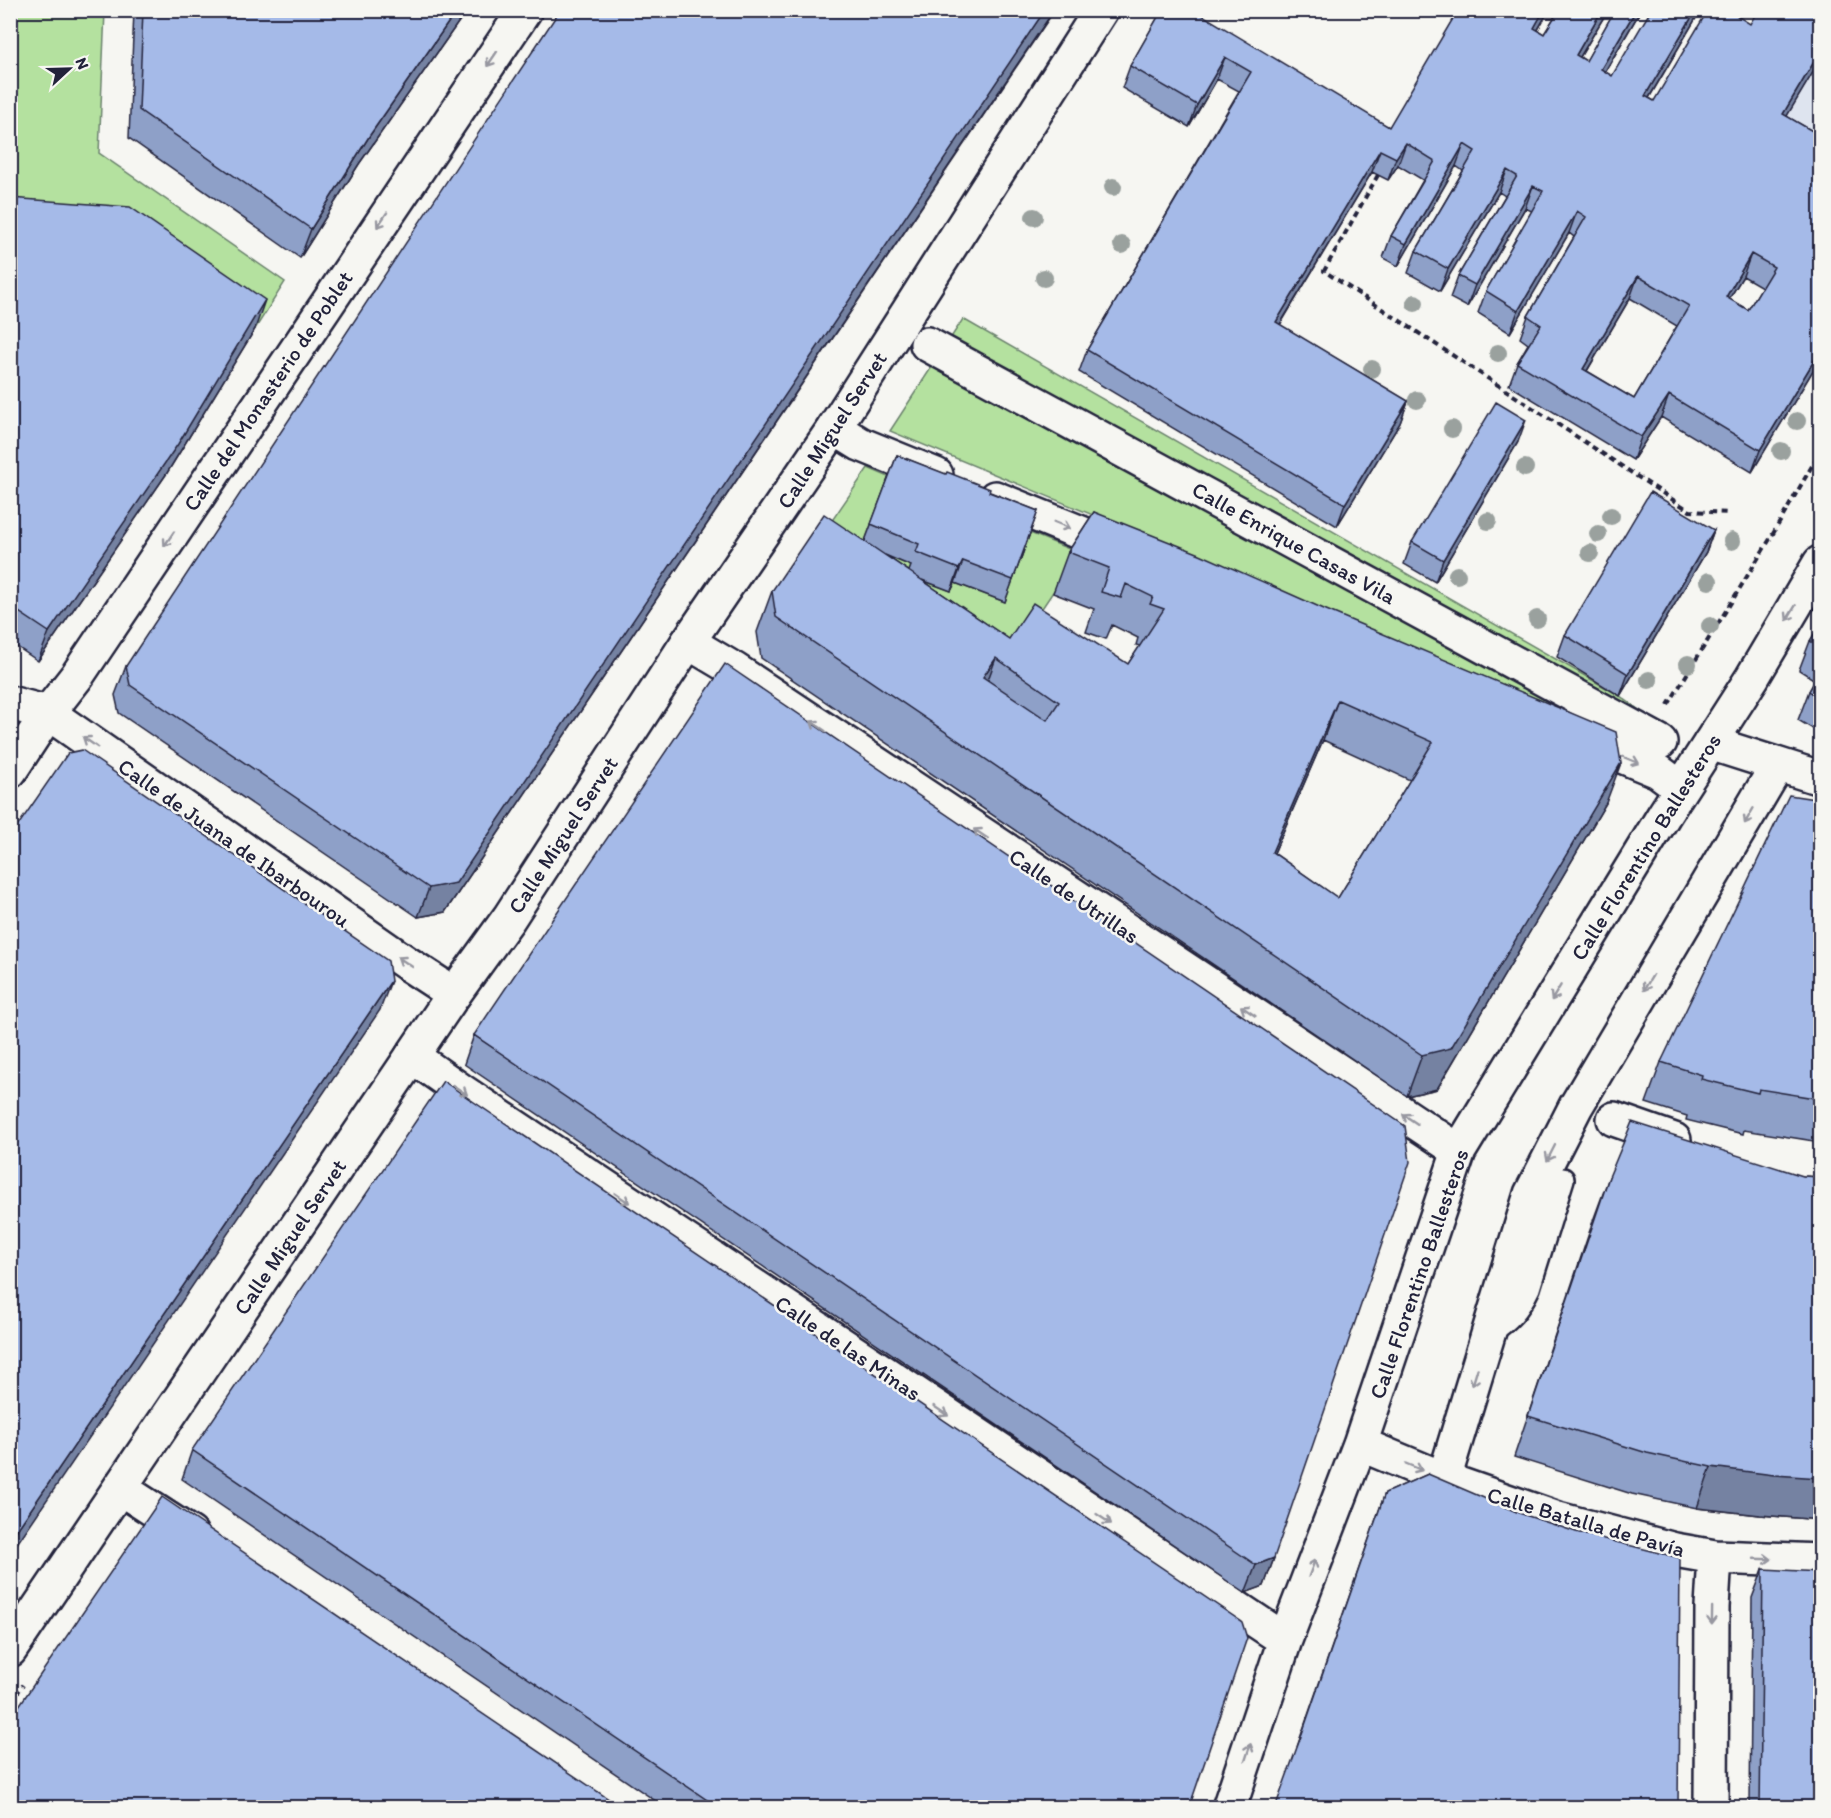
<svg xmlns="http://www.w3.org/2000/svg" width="1831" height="1818" viewBox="0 0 1831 1818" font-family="Itim,sans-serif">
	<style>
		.built { fill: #dee4ef }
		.green { fill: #b4e19f; stroke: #6b826d; stroke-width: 1.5 }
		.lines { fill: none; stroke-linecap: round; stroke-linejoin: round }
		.lane-casing { stroke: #22223b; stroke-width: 26 }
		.street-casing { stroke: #22223b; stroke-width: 38 }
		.secondary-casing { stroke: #22223b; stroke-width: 38 }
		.path { stroke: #22223b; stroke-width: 4; stroke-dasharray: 6 4.5; stroke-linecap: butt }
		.lane { stroke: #f6f6f2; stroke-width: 21 }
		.street { stroke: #f6f6f2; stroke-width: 33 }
		.secondary { stroke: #f6f6f2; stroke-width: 33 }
		.tree { fill: #9aa19e }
		.wall { fill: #8ea0c8; stroke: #22223b; stroke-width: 1.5; fill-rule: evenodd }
		.shaded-wall { fill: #7482a2; stroke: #22223b; stroke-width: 1.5 }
		.building { fill: #a5bae8; stroke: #22223b; stroke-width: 1.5; fill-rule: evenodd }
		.oneway { stroke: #9797a0 }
		.labels { text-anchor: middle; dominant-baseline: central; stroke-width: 5; stroke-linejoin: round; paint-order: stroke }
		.street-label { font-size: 22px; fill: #22223b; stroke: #f6f6f2 }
	</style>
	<rect width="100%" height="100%" fill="#f6f6f2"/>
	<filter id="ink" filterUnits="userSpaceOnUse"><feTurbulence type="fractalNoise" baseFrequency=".0167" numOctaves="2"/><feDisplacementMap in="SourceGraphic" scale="12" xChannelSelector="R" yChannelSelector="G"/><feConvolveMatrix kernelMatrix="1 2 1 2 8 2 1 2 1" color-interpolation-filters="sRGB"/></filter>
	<g filter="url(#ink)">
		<path class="built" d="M1820 59V163L1775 136Z"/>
		<path class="green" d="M10 11H105L99 153 285 282 255 329 11 228Z
			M963 319 1620 696 1642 712 1639 732 1622 734 890 431Z
			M868 468 889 477 863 546 911 566 908 575 951 591 955 583 1005 602 1030 533 1079 553 994 680 809 554Z"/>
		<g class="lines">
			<defs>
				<path id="lane" d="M1489 1333C1508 1321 1519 1309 1529 1288L1563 1179"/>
				<path id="street" d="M927 344 1660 742
					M834 428 860 444 936 475
					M995 498 1123 550
					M688 642 735 670 1459 1151
					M10 703 48 713 408 964 454 994
					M1578 738 1658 771 1681 788
					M1710 743 1820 778
					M10 771 48 713 77 676 525 10
					M412 1056 463 1092 1285 1640
					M1614 1119 1674 1140
					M1360 1444 1444 1479 1558 1519 1675 1550 1715 1557 1820 1561
					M1444 1479 1531 1194 1576 1106 1777 766
					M120 1488 191 1534
					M1229 1808 1285 1640 1360 1444 1459 1151 1664 815 1752 678 1820 563
					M1711 1808 1712 1607 1715 1557"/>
				<path id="secondary" d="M10 1650 454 994 509 918 688 642 834 428 1101 10"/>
			</defs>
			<use href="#lane" class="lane-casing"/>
			<use href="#street" class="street-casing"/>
			<use href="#secondary" class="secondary-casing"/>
			<path class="path" d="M1378 175 1324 271 1690 511 1729 513
				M1668 705 1770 539 1820 452
				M10 1703 23 1685"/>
			<use href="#lane" class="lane"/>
			<use href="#street" class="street"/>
			<use href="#secondary" class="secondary"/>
		</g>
		<g class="tree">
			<circle cx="1113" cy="187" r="9"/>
			<circle cx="1034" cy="217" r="9"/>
			<circle cx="1122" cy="245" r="9"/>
			<circle cx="1044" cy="278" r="9"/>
			<circle cx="1415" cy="303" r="9"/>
			<circle cx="1498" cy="353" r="9"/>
			<circle cx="1372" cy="369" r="9"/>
			<circle cx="1417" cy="400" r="9"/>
			<circle cx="1797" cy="421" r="9"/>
			<circle cx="1452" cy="429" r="9"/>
			<circle cx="1781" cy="451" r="9"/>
			<circle cx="1525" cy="468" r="9"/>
			<circle cx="1611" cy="516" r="9"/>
			<circle cx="1488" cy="521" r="9"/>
			<circle cx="1598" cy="534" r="9"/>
			<circle cx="1732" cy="541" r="9"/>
			<circle cx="1590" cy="553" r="9"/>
			<circle cx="1457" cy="575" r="9"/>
			<circle cx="1709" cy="581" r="9"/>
			<circle cx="1537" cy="619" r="9"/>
			<circle cx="1710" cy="626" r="9"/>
			<circle cx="1688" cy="664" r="9"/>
			<circle cx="1649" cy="680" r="9"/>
		</g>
		<path class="wall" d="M134 10H467L359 164 300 258 129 138Z
			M1162 10 1389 127 1549 10 1538 30 1544 34 1559 10H1608L1580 57 1586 61 1615 10H1641L1605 72 1612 76 1696 18 1649 98 1654 101 1750 24 1821 10V59L1786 116 1821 136V357L1752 472 1661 417 1633 460 1509 385 1517 363 1528 344 1520 338 1528 316 1574 237 1569 233 1510 333 1478 313 1486 291 1532 211 1525 208 1467 307 1450 298 1458 276 1505 196 1499 192 1440 291 1408 273 1416 251 1463 171 1456 166 1398 266 1383 258 1391 236 1423 180 1398 165 1388 180 1372 172 1280 325 1408 401 1400 423 1337 526 1079 372 1087 350 1239 91 1217 79 1189 127 1122 88 1130 66ZM1743 276 1762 287 1748 310 1729 299ZM1630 298 1677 326 1634 399 1587 371Z
			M1050 17 445 912 418 917 119 713 115 695 126 666Z
			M10 198 255 329 167 473 38 661 10 642Z
			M1518 442 1435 582 1404 564 1412 542Z
			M897 455 1038 511 1005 602 955 583 951 591 922 580 1009 639 1128 664 1140 646 1136 645 1138 638 1112 625 1106 639 1086 632 1094 609 1053 593 1068 552 1094 512 1606 803 1437 1089 1407 1096 761 658 757 632 772 591 865 541ZM885 555 911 566 909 571ZM1323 740 1410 780 1338 898 1274 853Z
			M1714 530 1706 552 1620 696 1557 657 1565 635Z
			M1821 623V734L1798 720 1809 691 1815 680 1799 670 1810 641Z
			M1821 800V1142L1744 1130 1743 1134 1686 1120 1687 1116 1646 1103 1661 1062Z
			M474 1035 1274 1558 1264 1586 1245 1593 464 1064Z
			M1803 1176 1821 1177V1520L1760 1515 1697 1508 1632 1494 1514 1457 1594 1218 1609 1177Z
			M192 1450 1189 1808H666L182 1479Z
			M1428 1474 1297 1747 1385 1493Z
			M1763 1569 1821 1808H1750L1752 1598Z"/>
		<path class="shaded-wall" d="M457 10H467L359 164 300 258 311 229 370 135Z
			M1045 10H1054L445 912 418 917 429 888Z
			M1544 10H1549L1526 50 1534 28Z
			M1602 10H1608L1568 77 1576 55Z
			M1636 10H1641L1593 92 1601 69Z
			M1696 10H1699L1696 18 1637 118 1645 96Z
			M1821 50V59L1775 136 1783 114Z
			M1225 57 1217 79 1189 127 1197 105Z
			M1406 143 1398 165 1388 180 1396 158Z
			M1464 144 1456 166 1398 266 1406 244Z
			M1380 150 1372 172 1268 344 1276 322Z
			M1507 170 1499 192 1440 291 1448 269Z
			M1533 186 1525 208 1467 307 1475 285Z
			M1577 211 1569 233 1510 333 1518 311Z
			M1751 254 1743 276 1717 319 1726 297Z
			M1638 276 1630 298 1575 391 1583 369Z
			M265 300 255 329 167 473 38 661 49 632Z
			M1821 349V357L1752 472 1760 450Z
			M1669 395 1661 417 1633 460 1641 437Z
			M1408 401 1400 423 1337 526 1345 504Z
			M1526 420 1518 442 1435 582 1443 560Z
			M1714 530 1706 552 1620 696 1628 674Z
			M963 561 955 583 951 591 959 569Z
			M996 658 981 699 983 677Z
			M1338 700 1323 740 1257 892 1272 852Z
			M1621 763 1606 803 1437 1089 1407 1096 1422 1055Z
			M391 981 380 1010 10 1554V1540Z
			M1711 1467 1821 1478V1520L1760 1515 1697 1508Z
			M1274 1558 1264 1586 1245 1593 1256 1565Z"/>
		<path class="building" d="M143 10H457L370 135 311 229 139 110Z
			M560 10H1045L456 883 429 888 130 685 126 666Z
			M1162 10H1194L1389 127 1458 10H1544L1534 28 1544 34 1559 10H1602L1576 55 1586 61 1615 10H1636L1601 69 1612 76 1651 10H1696L1645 96 1654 101 1708 10H1728L1750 24 1758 10H1821V50L1783 114 1821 136V349L1760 450 1669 395 1641 437 1517 363 1541 325 1528 316 1586 217 1577 211 1518 311 1486 291 1543 191 1533 186 1475 285 1458 276 1517 176 1507 170 1448 269 1416 251 1475 151 1464 144 1406 244 1391 236 1435 161 1406 143 1396 158 1380 150 1276 322 1408 401 1345 504 1087 350 1251 72 1225 57 1197 105 1130 66ZM1751 254 1774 267 1748 310 1726 297ZM1638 276 1689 306 1634 399 1583 369Z
			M10 198 130 207 265 300 178 444 49 632 10 606Z
			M1496 402 1526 420 1443 560 1412 542Z
			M897 455 946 474 947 472 990 489 989 492 1038 511 1013 580 963 561 959 569 916 552 919 544 871 524Z
			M1650 492 1714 530 1628 674 1565 635Z
			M1094 512 1200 554 1324 609 1616 732 1621 763 1451 1048 1422 1055 776 617 772 591 824 514 1009 639 1033 603 1128 664 1164 609 1150 604 1153 597 1126 584 1121 598 1101 592 1109 568 1068 552ZM996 658 1059 702 1047 720 983 677ZM1338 700 1433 742 1338 898 1272 852Z
			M1821 623V648L1810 641Z
			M725 664 1405 1126 1410 1162 1274 1558 1256 1565 474 1035Z
			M1821 671V699L1809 691Z
			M82 750 388 961 391 981 10 1540V837L68 753Z
			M1789 795 1821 800V1099L1759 1089 1758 1093 1701 1079 1702 1075 1661 1062Z
			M443 1081 1242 1622 1247 1638 1189 1808H719L192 1450Z
			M1632 1122 1803 1176 1821 1177V1478L1774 1475 1711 1467 1647 1453 1528 1416 1609 1177Z
			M1428 1474 1519 1513 1576 1532 1680 1558 1678 1808H1275L1304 1728 1385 1493Z
			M162 1497 613 1802 614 1808H10V1719Z
			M1763 1569 1821 1572V1808H1760Z"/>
		<defs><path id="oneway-shaft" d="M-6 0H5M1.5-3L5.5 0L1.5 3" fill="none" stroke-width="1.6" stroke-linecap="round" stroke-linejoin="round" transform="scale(1.5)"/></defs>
		<g class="oneway">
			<use href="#oneway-shaft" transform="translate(492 59) rotate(124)"/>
			<use href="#oneway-shaft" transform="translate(382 220) rotate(124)"/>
			<use href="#oneway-shaft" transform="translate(1062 525) rotate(22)"/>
			<use href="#oneway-shaft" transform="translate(169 539) rotate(124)"/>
			<use href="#oneway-shaft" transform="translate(1791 613) rotate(121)"/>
			<use href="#oneway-shaft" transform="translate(818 726) rotate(-146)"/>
			<use href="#oneway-shaft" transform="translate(90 742) rotate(-145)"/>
			<use href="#oneway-shaft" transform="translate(1631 760) rotate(22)"/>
			<use href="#oneway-shaft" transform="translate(1749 816) rotate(120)"/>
			<use href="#oneway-shaft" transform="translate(981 834) rotate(-146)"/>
			<use href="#oneway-shaft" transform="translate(405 962) rotate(-146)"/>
			<use href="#oneway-shaft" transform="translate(1648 983) rotate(121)"/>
			<use href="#oneway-shaft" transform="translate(1556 993) rotate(121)"/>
			<use href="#oneway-shaft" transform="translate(1248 1011) rotate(-146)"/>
			<use href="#oneway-shaft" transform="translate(460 1090) rotate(34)"/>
			<use href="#oneway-shaft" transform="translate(1410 1119) rotate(-146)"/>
			<use href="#oneway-shaft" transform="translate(1551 1153) rotate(117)"/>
			<use href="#oneway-shaft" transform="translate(622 1198) rotate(34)"/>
			<use href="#oneway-shaft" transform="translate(1475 1377) rotate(107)"/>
			<use href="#oneway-shaft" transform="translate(941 1411) rotate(34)"/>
			<use href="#oneway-shaft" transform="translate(1414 1467) rotate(23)"/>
			<use href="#oneway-shaft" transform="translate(1104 1519) rotate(34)"/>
			<use href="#oneway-shaft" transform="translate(1763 1559) rotate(2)"/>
			<use href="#oneway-shaft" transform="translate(1312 1568) rotate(-69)"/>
			<use href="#oneway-shaft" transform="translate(1712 1616) rotate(91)"/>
			<use href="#oneway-shaft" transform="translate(1248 1752) rotate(-72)"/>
		</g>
	</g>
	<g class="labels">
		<g class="street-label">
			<text transform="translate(268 391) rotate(-56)">Calle del Monasterio de Poblet</text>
			<text transform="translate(832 430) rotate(-57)">Calle Miguel Servet</text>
			<text transform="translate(1294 543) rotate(29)">Calle Enrique Casas Vila</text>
			<text transform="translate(563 835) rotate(-57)">Calle Miguel Servet</text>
			<text transform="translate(234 843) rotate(35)">Calle de Juana de Ibarbourou</text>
			<text transform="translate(1646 847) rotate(-58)">Calle Florentino Ballesteros</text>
			<text transform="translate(1074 896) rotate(34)">Calle de Utrillas</text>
			<text transform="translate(290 1237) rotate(-56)">Calle Miguel Servet</text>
			<text transform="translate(1419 1274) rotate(-71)">Calle Florentino Ballesteros</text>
			<text transform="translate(848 1348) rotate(34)">Calle de las Minas</text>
			<text transform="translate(1586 1522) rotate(16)">Calle Batalla de Pavía</text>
		</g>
	</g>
	<rect width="1831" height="1818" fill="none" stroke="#f6f6f2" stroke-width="36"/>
	<rect x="18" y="18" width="1795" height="1782" fill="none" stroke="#22223b" stroke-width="2" filter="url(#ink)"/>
	<g transform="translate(69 69) rotate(68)" stroke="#f6f6f2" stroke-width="4.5" paint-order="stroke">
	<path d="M0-4.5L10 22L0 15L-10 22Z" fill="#22223b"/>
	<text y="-9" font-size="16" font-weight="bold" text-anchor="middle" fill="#22223b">N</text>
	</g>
</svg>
